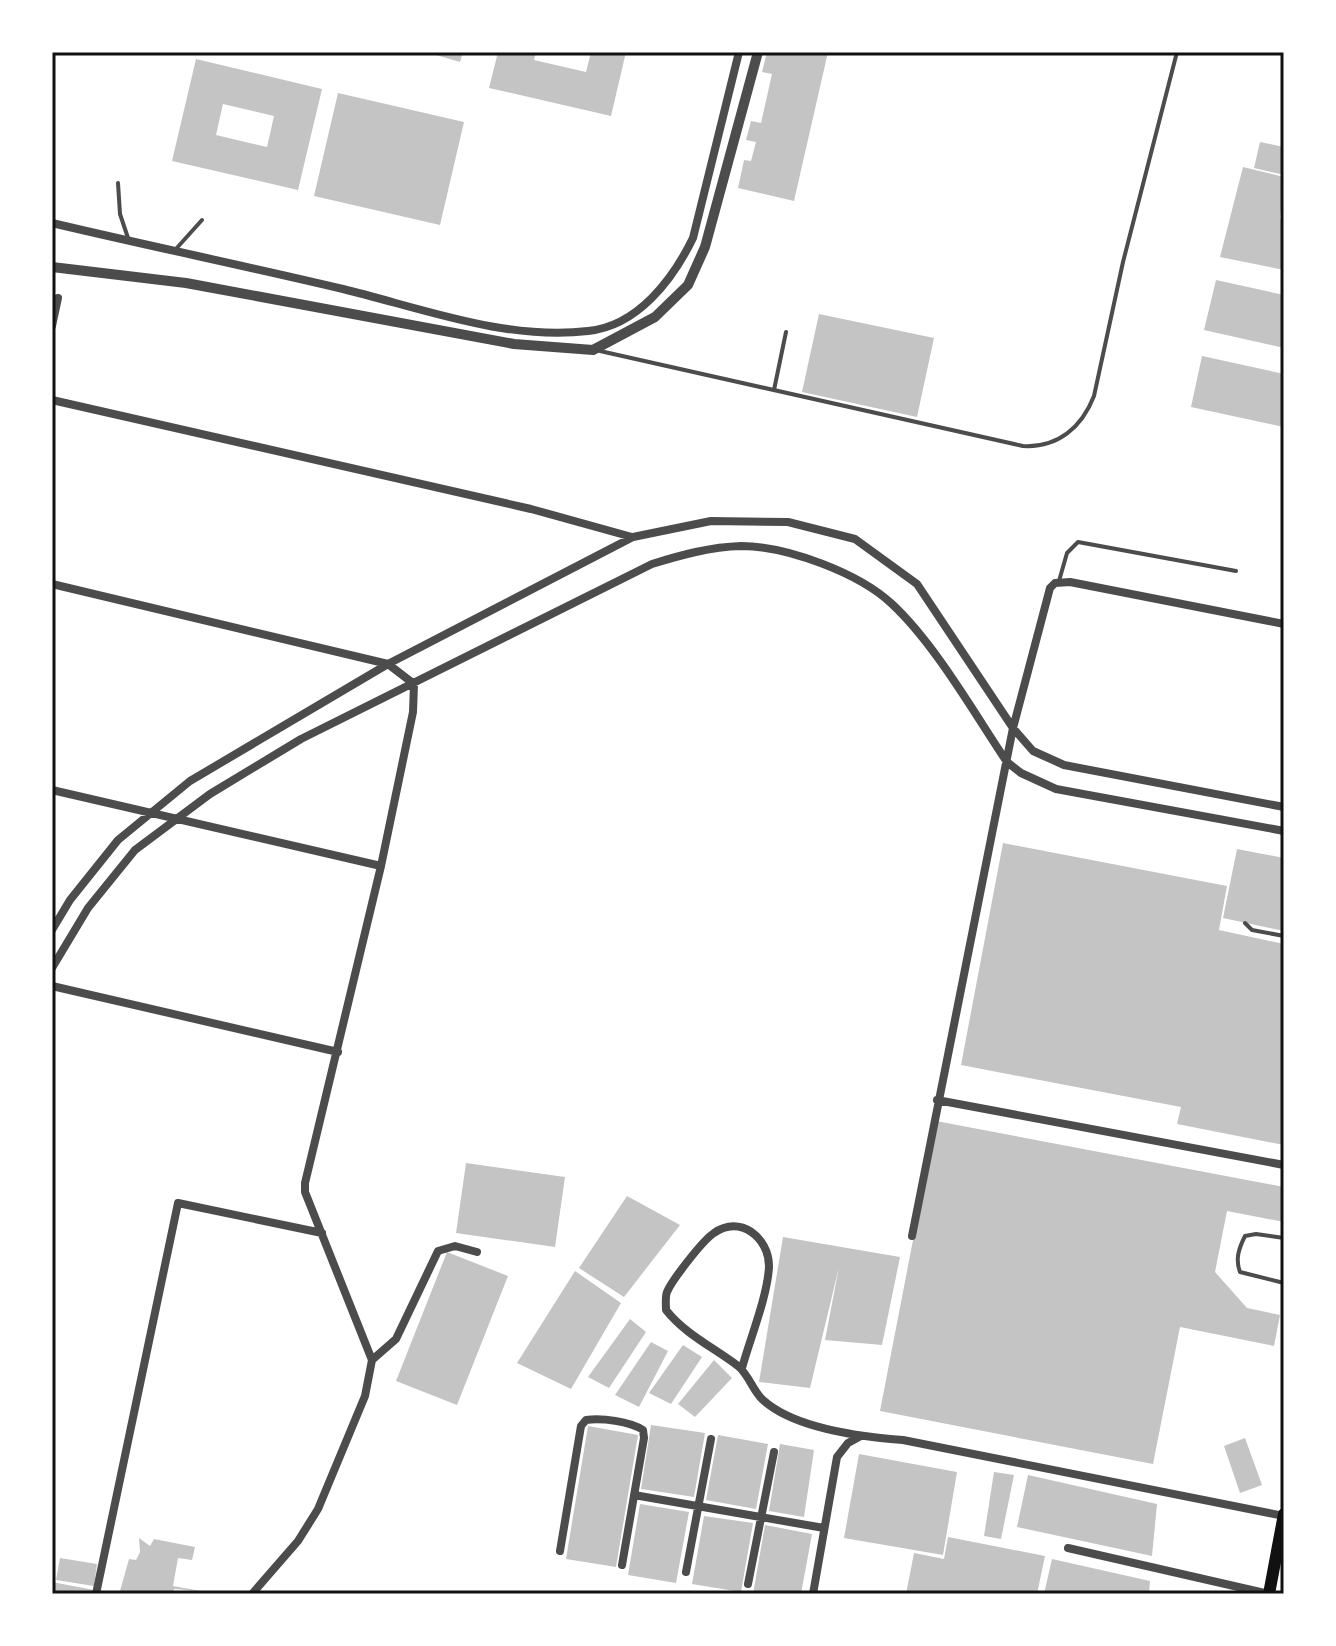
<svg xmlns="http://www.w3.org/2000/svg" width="1336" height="1646" viewBox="0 0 1336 1646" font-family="Overpass,sans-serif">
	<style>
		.building { fill: #c4c4c4; fill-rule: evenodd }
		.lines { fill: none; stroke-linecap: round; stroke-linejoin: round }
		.service { stroke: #4c4c4c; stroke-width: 4 }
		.minor { stroke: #4c4c4c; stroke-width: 8 }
		.tertiary { stroke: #4c4c4c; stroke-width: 10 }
		.primary { stroke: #111; stroke-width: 12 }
		.neatline { fill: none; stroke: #111; stroke-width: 3 }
	</style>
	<rect width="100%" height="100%" fill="#fff"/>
	<path class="building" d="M426 52H463L460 62Z
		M498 52H536L534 60 586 72 591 52H626L611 116 489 88Z
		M767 52H828L794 201 738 188 744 160 751 161 756 142 746 140 751 121 761 123 772 74 762 72Z
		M196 59 322 89 298 190 172 161ZM223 104 274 116 267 147 216 135Z
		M338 93 464 122 440 225 314 196Z
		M1260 142 1284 147V175L1254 168Z
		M1243 167 1284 177 1280 219 1284 220V270L1220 257Z
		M1216 280 1284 295V348L1204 330Z
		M819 314 934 338 917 417 802 392Z
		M1202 356 1284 374V427L1191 407Z
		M1003 843 1227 886 1219 930 1284 944V1145L1177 1124 1181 1107 961 1065Z
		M1237 849 1284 858V931L1223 918Z
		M936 1121 1284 1187V1222L1227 1211 1215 1272 1247 1308 1280 1315 1274 1346 1180 1327 1153 1464 880 1411Z
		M466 1163 565 1177 555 1247 456 1233Z
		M627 1196 680 1225 624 1297 579 1268Z
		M783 1237 900 1257 882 1345 825 1340 839 1267 810 1388 759 1382Z
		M447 1252 508 1276 457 1405 396 1381Z
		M575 1271 621 1303 571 1389 517 1363Z
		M630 1319 646 1332 609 1388 588 1377Z
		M651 1342 668 1351 639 1407 615 1395Z
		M683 1345 702 1357 671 1404 649 1393Z
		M714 1360 732 1378 695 1417 678 1404Z
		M651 1425 705 1433 694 1497 641 1489Z
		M588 1426 638 1435 616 1567 566 1559Z
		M718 1435 768 1444 756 1509 706 1500Z
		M1245 1438 1262 1485 1240 1493 1224 1446Z
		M780 1444 814 1450 804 1517 769 1511Z
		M859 1454 957 1472 943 1555 844 1538Z
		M994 1472 1014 1475 1001 1539 984 1536Z
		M1028 1475 1157 1504 1152 1556 1017 1527Z
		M640 1504 689 1512 676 1583 628 1575Z
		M704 1516 753 1523 741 1592 692 1584Z
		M765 1525 812 1534 801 1594H753Z
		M948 1537 1045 1556 1037 1594H906L914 1553 944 1559Z
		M139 1538 150 1546 154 1539 195 1547 192 1560 178 1558 173 1586 201 1591 174 1589 173 1594 120 1591 129 1559 136 1560 140 1552Z
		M60 1558 97 1564 94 1586 56 1580Z
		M1052 1559 1150 1581 1149 1594H1044Z
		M52 1582 94 1590 93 1594H52Z"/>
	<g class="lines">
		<path class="service" d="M118 183 120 214 128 238
			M175 250 202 220
			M600 351 1023 446C1058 448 1082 427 1094 396L1123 262 1177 52
			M774 390 786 332
			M1059 581 1067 553 1078 542 1236 571
			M1245 923 1252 930 1284 936
			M1284 1238 1256 1234 1245 1236C1239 1248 1235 1259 1240 1272L1284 1283"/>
		<path class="minor" d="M52 223C149 246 246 266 343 289 421 308 507 341 588 331 638 326 673 279 693 238L739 52
			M52 326 58 298
			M52 400 531 509 632 537
			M52 584 388 664 414 684 413 712 381 866 305 1183V1192L372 1360 365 1396 318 1509 298 1541 252 1594
			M52 790 381 866
			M52 930 70 900 118 840 190 781 388 664 633 537 711 521 788 522 855 539 917 584 1013 728 1033 751 1064 765 1284 807
			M52 968 88 908 135 850 210 794 301 739 652 564C681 555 710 547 741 546 787 546 859 573 892 604 935 644 974 713 1007 762L1021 773 1056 789 1284 831
			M52 986 338 1052
			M937 1100 1284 1165
			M912 1236 1013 728 1050 588 1055 583 1070 582 1284 624
			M372 1360 396 1339 438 1251 455 1246 477 1252
			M742 1368C750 1339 768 1295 769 1266 769 1238 740 1214 714 1233 703 1240 672 1280 667 1292 665 1297 666 1305 666 1310 686 1335 713 1347 738 1366 749 1375 753 1391 763 1400 795 1429 863 1437 903 1440L1284 1516
			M634 1495 824 1528
			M1068 1548 1269 1594
			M560 1551 581 1426 586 1420C602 1418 629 1421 643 1430L644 1438 622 1565
			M686 1572 711 1439
			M748 1584 774 1452
			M96 1594 178 1203 322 1233
			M813 1594 837 1457 848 1443 859 1437"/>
		<path class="tertiary" d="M52 267 186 283 514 344 593 350 655 317 688 285 705 247 758 52"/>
		<path class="primary" d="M1269 1594 1284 1514"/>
	</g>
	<rect width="1336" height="1646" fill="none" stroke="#ffffff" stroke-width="108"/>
	<rect x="54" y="54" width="1228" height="1538" class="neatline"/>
</svg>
